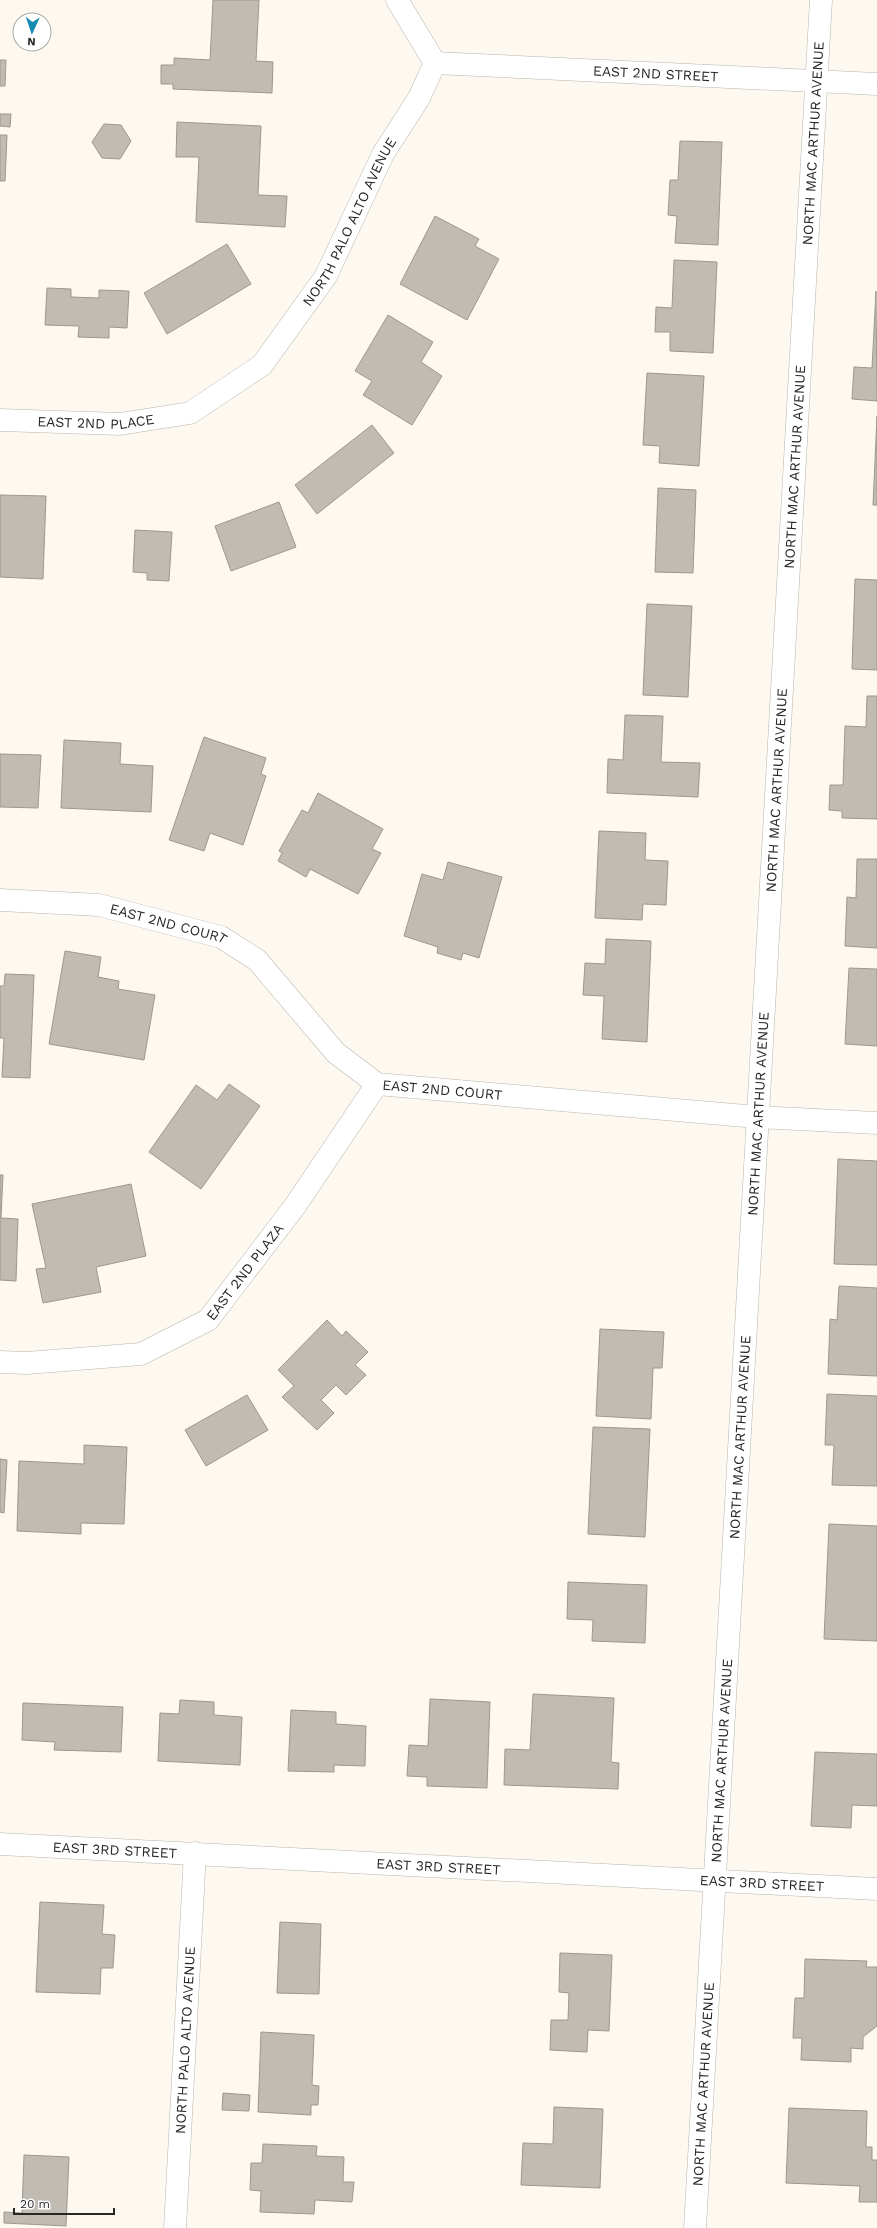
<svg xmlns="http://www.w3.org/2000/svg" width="877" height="2228" viewBox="0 0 877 2228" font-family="'Work Sans',sans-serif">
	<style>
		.building { fill: #c0bbb3; stroke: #9c9890 }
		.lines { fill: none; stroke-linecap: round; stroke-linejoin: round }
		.minor-casing { stroke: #bab5ad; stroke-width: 23 }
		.minor { stroke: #fff; stroke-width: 22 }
		.labels { text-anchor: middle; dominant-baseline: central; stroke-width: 3; stroke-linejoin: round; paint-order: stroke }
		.street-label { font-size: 14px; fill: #282724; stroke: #fff }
	</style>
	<rect width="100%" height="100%" fill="#fdf9f0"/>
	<path class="building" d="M213 0H259L256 61 273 62 272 93 173 89V84H161V65H174V58L210 60Z
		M0 60H6L5 86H0Z
		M0 114H11L10 127 0 126Z
		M177 122 261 126 258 195 287 196 285 227 196 222 199 157H176Z
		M104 124 121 125 131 141 120 159 102 158 92 142Z
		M0 135H7L5 181H0Z
		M680 141 722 142 718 245 675 243 677 216 668 215 670 180H678Z
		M435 216 479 239 475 246 499 259 467 320 400 284Z
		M227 244 251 284 167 334 144 293Z
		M674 260 717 262 713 353 670 351V332H655L656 307 672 308Z
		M47 288 71 289V297L99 298V290L129 291 127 328 109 327V338L78 337 79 326 45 325Z
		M876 291 877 401 852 399 854 367 872 368Z
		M388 315 433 342 421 362 442 376 412 425 363 395 372 381 355 371Z
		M647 373 704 376 699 466 659 463 660 446 643 445Z
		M877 416V505H873Z
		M372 425 394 453 317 514 295 485Z
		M658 488 696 490 693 573 655 572Z
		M0 495 46 496 43 579 0 577Z
		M279 502 296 547 231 571 215 526Z
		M135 530 172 532 169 581 147 580V573L133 572Z
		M855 579 877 580V670L852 669Z
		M647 604 692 606 688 697 643 695Z
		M867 696H877V819L842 818V811L829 810 830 785H843L845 726 866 727Z
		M625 715 663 716 661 762 700 763 698 797 607 793 608 759 623 760Z
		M204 737 266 758 261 774 266 776 243 845 210 833 204 851 169 840Z
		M64 740 121 743 120 764 153 766 151 812 61 808Z
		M0 754 41 755 38 808 0 807Z
		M318 793 383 829 372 849 381 853 358 894 310 869 306 877 278 861 282 853 279 851 302 810 308 813Z
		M599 831 646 833 645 860 668 861 666 905 643 904 642 920 595 918Z
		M857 859H877V948L845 946 847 897 856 898Z
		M448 862 502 877 479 958 463 953 461 960 437 953 438 947 404 936 422 874 443 880Z
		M606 939 651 941 647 1042 602 1039 604 996 583 995 585 963 605 964Z
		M65 951 101 957 98 977 119 981 118 989 155 995 144 1060 49 1044Z
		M849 968 877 969V1046L845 1044Z
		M5 974 34 975 30 1078 2 1077 4 1038H0V986H4Z
		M229 1084 260 1106 201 1189 149 1152 196 1085 217 1100Z
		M838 1159 877 1161V1265L834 1264Z
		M0 1175H3L1 1218 18 1219 16 1281 0 1280Z
		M131 1184 146 1256 96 1267 101 1292 43 1303 36 1269 46 1268 32 1204Z
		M839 1286 877 1288V1376L828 1374 830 1319 837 1320Z
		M327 1320 342 1336 346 1331 368 1352 355 1365 366 1375 346 1395 336 1385 321 1400 334 1413 317 1430 282 1397 294 1386 278 1370Z
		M600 1329 664 1332 662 1368H653L651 1419 596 1416Z
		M827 1394 877 1396V1486L832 1485 834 1445H825Z
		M247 1395 268 1430 206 1466 185 1430Z
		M593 1427 650 1429 645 1537 588 1534Z
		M84 1445 127 1447 124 1524 81 1523V1534L17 1531 19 1461 84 1464Z
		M0 1459 7 1460 4 1513 0 1512Z
		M829 1524 877 1526V1641L824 1639Z
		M568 1582 647 1585 645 1643 592 1641 593 1620 567 1619Z
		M533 1694 614 1698 611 1762 619 1763 618 1789 504 1785 505 1749 530 1750Z
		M430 1699 490 1702 487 1788 427 1786V1777L407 1776 409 1745 428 1746Z
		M180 1700 214 1702V1715L242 1717 240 1765 158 1761 160 1713 179 1714Z
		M23 1703 123 1707 121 1752 54 1750 55 1742 22 1740Z
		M291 1710 336 1712V1724L366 1726 365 1766 334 1765V1772L288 1771Z
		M815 1752 877 1754V1806L852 1805 851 1828 811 1826Z
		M40 1902 104 1905 102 1934 115 1935 113 1968H101L100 1994 36 1992Z
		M280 1922 321 1924 319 1994 277 1993Z
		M560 1953 612 1955 609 2031 588 2030 587 2052 550 2050 551 2020H568L569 1993 559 1992Z
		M805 1959 867 1961 866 1967H877V2026L863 2037V2049L851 2048V2062L801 2060 802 2038H793L795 1998H804Z
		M261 2032 314 2035 312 2085 319 2086 318 2105H311V2115L258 2112Z
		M223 2093 250 2095 249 2111 222 2110Z
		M554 2107 603 2109 600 2188 521 2185 523 2143 553 2144Z
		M789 2108 867 2111 866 2147H872V2160H877V2202H859L860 2186 786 2183Z
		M263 2144 317 2146 316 2156 344 2157 343 2182H354L352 2202 315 2200 314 2214 260 2212 261 2191 250 2190 251 2163H262Z
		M24 2155 69 2157 66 2226 4 2223V2212L22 2213Z"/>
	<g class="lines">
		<defs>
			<g id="minor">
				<path d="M397 0 435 63"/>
				<path id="s1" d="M435 63 877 84"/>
				<path id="s2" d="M0 420 120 424 190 413 262 365 326 276 383 154 419 98 435 63"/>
				<path id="s3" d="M0 900 99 905 221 937 257 960 336 1053 377 1084 757 1117 877 1123"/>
				<path id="s4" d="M0 1362 27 1363 141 1354 208 1320 295 1206 377 1084"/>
				<path id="s5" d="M0 1844 877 1889"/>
				<path id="s6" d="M175 2228 195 1853"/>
				<path id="s7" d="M695 2228 821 0"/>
			</g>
		</defs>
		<use href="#minor" class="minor-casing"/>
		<use href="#minor" class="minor"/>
	</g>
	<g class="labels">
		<g class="street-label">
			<text stroke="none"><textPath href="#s1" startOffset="221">EAST 2ND STREET</textPath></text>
			<text stroke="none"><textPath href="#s7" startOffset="2088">NORTH MAC ARTHUR AVENUE</textPath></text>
			<text stroke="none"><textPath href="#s2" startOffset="446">NORTH PALO ALTO AVENUE</textPath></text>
			<text stroke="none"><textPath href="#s2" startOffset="96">EAST 2ND PLACE</textPath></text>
			<text stroke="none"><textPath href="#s7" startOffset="1764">NORTH MAC ARTHUR AVENUE</textPath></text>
			<text stroke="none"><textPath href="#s7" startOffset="1440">NORTH MAC ARTHUR AVENUE</textPath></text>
			<text stroke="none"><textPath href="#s3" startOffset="171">EAST 2ND COURT</textPath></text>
			<text stroke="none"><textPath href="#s3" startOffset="507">EAST 2ND COURT</textPath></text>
			<text stroke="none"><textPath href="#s7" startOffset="1116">NORTH MAC ARTHUR AVENUE</textPath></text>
			<text stroke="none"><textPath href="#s4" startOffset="277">EAST 2ND PLAZA</textPath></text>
			<text stroke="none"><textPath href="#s7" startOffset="792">NORTH MAC ARTHUR AVENUE</textPath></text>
			<text stroke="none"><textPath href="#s7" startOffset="468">NORTH MAC ARTHUR AVENUE</textPath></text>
			<text stroke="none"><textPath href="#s5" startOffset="115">EAST 3RD STREET</textPath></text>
			<text stroke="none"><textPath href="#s5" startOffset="439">EAST 3RD STREET</textPath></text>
			<text stroke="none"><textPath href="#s5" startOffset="763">EAST 3RD STREET</textPath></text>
			<text stroke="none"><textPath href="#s6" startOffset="188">NORTH PALO ALTO AVENUE</textPath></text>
			<text stroke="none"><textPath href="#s7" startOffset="144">NORTH MAC ARTHUR AVENUE</textPath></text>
		</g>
	</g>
	<g transform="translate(32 32) rotate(183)"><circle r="19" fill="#ffffff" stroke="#a9a9a7"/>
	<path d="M0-3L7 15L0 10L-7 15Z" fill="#158caf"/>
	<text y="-6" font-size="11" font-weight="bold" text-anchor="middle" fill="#282724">N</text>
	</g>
	<path d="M14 2208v6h100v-6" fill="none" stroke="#282724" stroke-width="2"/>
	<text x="20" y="2208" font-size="12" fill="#282724" stroke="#ffffff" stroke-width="3" paint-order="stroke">20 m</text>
</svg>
